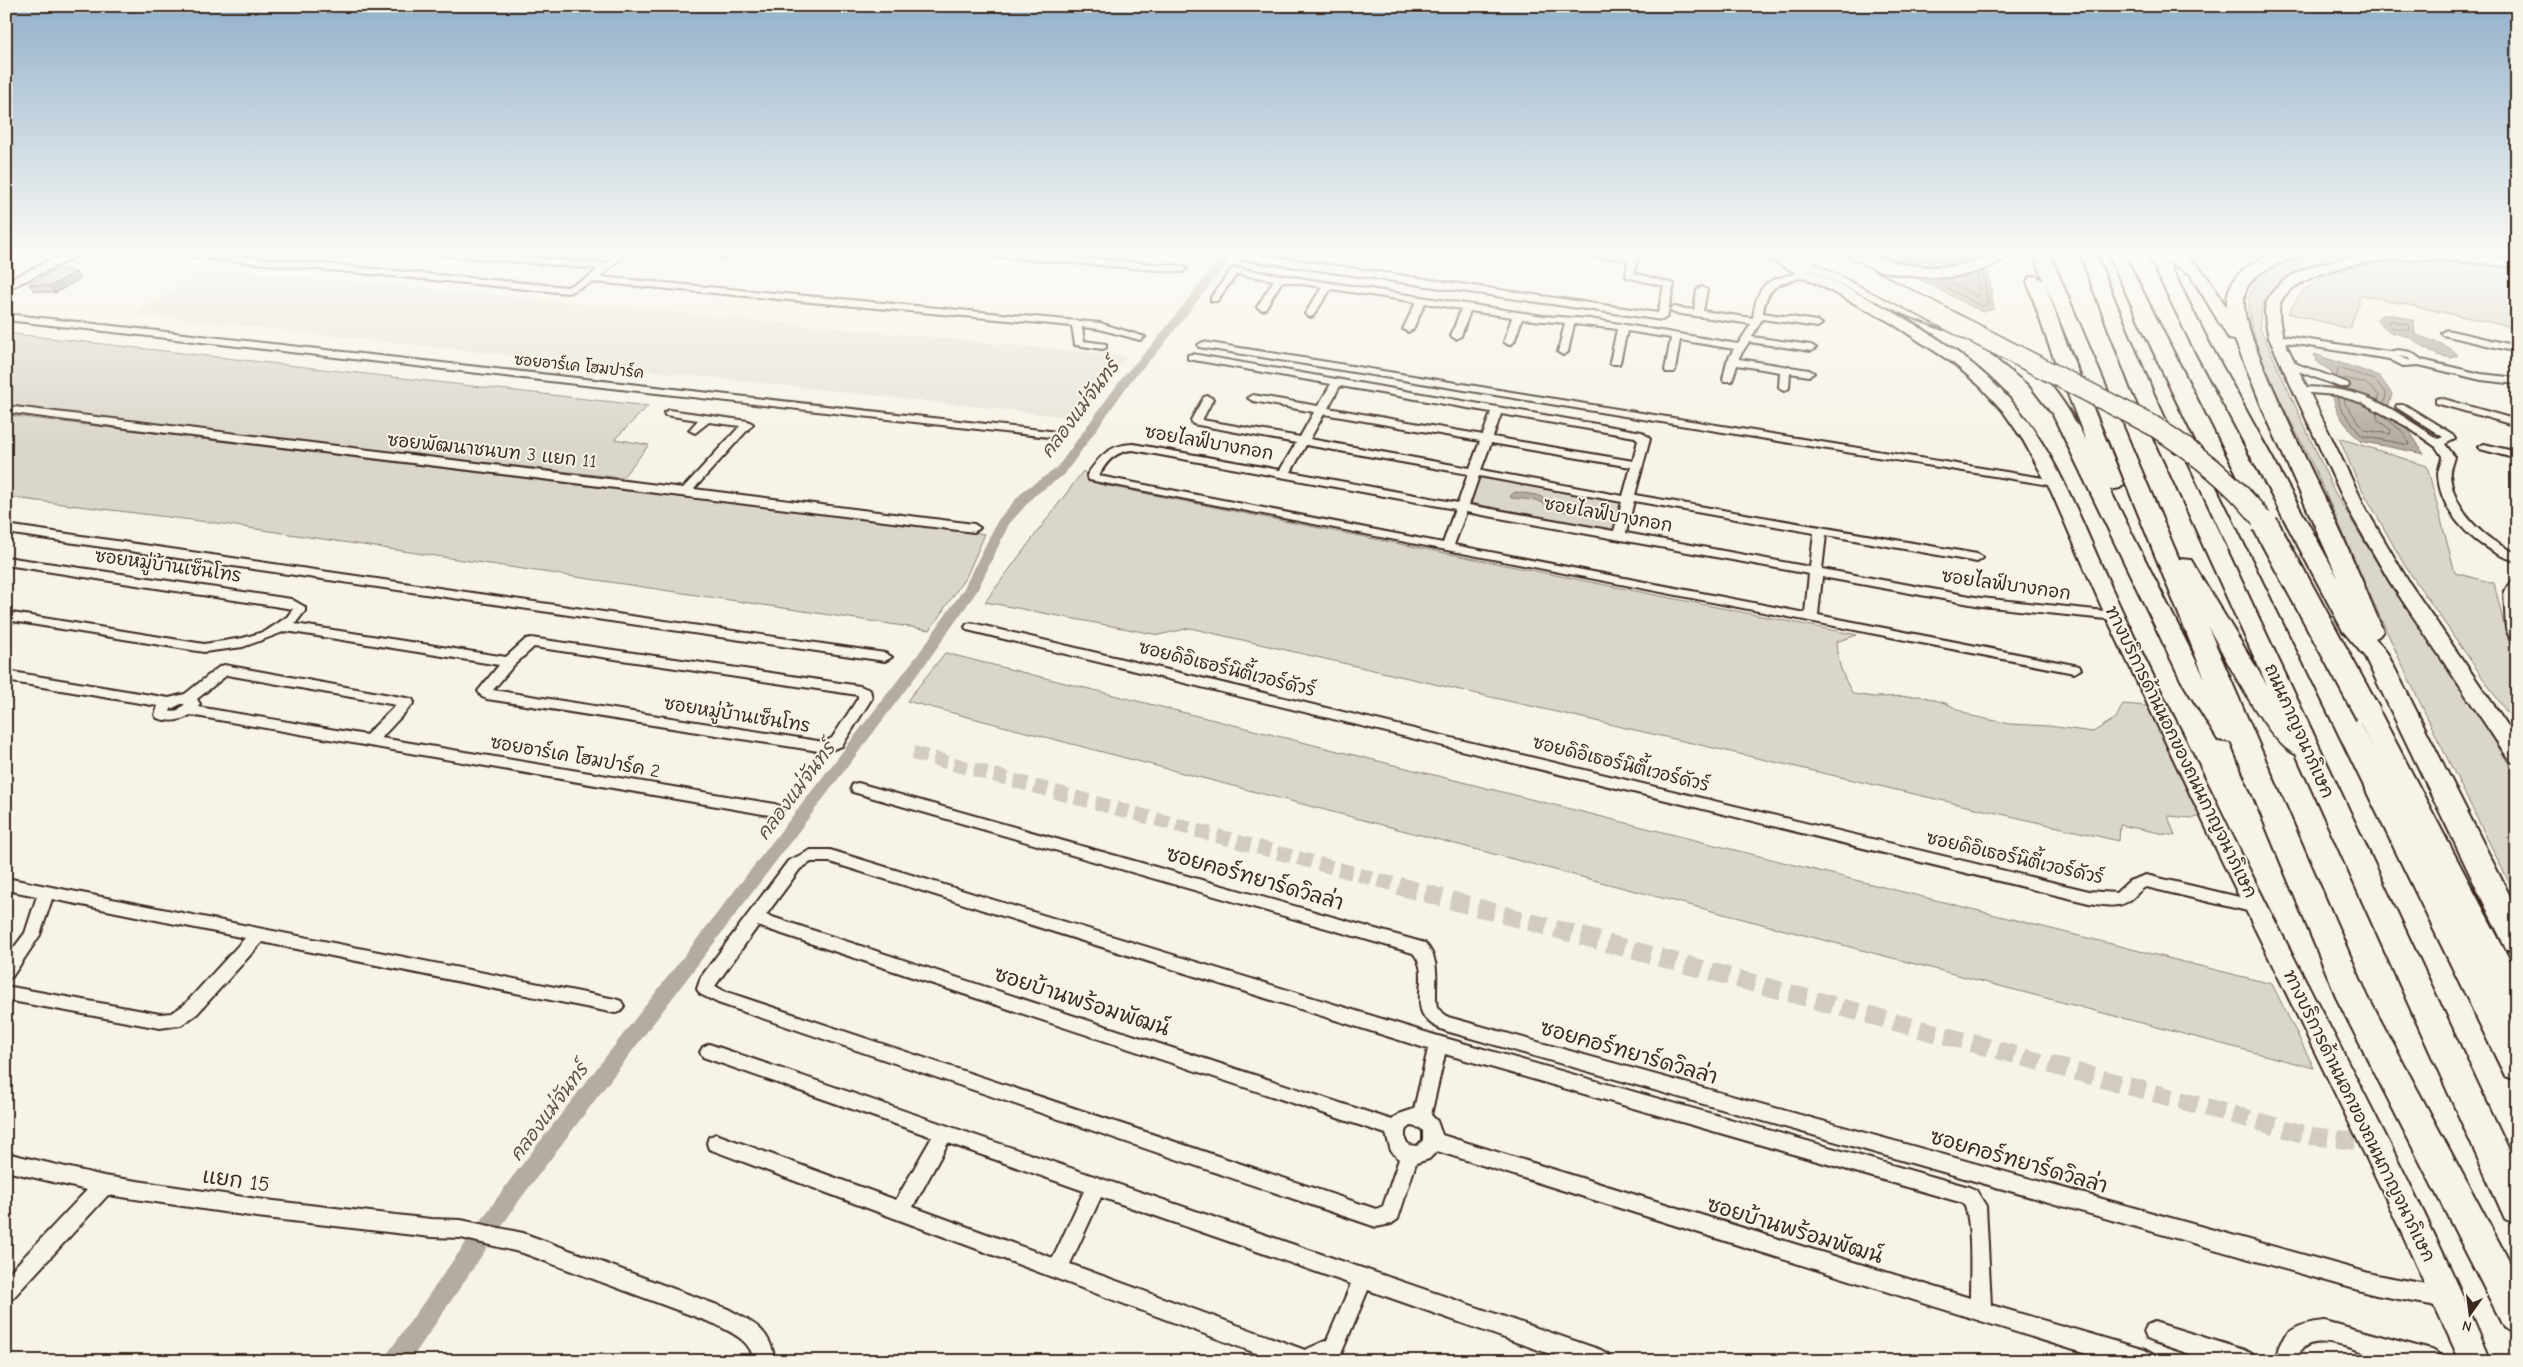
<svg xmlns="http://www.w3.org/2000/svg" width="2523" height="1367" viewBox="0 0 2523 1367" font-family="'Comic Neue','Playpen Sans Thai',sans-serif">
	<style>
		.built { fill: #e9e4d9 }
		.green { fill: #dbd6cb; stroke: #8b8074 }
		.water { fill: #b4aca0; stroke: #84786c }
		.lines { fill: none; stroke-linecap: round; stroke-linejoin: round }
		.shore { stroke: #6b5e52; stroke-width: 1 }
		.canal { fill: #b4aca0; fill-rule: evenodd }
		.street-tunnel-far1 { stroke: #d1cbc0; stroke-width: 14; stroke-dasharray: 14 7; stroke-linecap: butt }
		.street-tunnel { stroke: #d1cbc0; stroke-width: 18; stroke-dasharray: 18 9; stroke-linecap: butt }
		.street-casing { stroke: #3b2a1e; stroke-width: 4 }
		.secondary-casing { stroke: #3b2a1e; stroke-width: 4 }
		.highway-casing { stroke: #3b2a1e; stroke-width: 4 }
		.street { fill: #f7f3e8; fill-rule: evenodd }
		.secondary { fill: #f7f3e8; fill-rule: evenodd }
		.highway { fill: #f7f3e8; fill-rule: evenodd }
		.highway-bridge-far1-casing { stroke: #3b2a1e; stroke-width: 22; stroke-linecap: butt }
		.highway-bridge-casing { stroke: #3b2a1e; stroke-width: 29; stroke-linecap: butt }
		.highway-bridge-far1 { stroke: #f7f3e8; stroke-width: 19 }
		.highway-bridge { stroke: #f7f3e8; stroke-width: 25 }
		.wall { fill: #aca69d; stroke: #3b2a1e }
		.shaded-wall { fill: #8c877f; stroke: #3b2a1e }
		.building { fill: #c8c1b6; stroke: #3b2a1e }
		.labels { text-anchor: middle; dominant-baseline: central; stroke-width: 4; stroke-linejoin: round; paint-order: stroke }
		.far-street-label { font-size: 15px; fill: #3b2a1e; stroke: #f7f3e8 }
		.street-label { font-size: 18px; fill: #3b2a1e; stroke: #f7f3e8 }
		.water-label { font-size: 19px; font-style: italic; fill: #5f5145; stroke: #f7f3e8 }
		.near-street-label { font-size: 21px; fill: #3b2a1e; stroke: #f7f3e8 }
	</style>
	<rect width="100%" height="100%" fill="#f7f3e8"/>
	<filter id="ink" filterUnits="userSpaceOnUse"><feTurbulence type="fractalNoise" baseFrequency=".02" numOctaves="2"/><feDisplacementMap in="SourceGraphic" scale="10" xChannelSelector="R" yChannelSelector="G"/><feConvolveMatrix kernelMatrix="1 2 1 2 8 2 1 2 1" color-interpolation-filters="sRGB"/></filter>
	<g filter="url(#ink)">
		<path class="built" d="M210 268 1127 356 1080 418 134 314Z"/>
		<path class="green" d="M2319 252H2517V260C2445 251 2358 240 2292 277 2272 288 2258 303 2260 328L2334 491 2390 585 2463 691 2517 777V898C2479 822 2441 747 2405 671 2373 604 2345 535 2314 468 2295 426 2245 344 2249 300 2251 273 2297 255 2319 252Z
			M2420 261 2517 267V328L2361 295 2350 329 2288 313C2293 306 2298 296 2304 290 2336 264 2381 263 2420 261Z
			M6 333 648 406 615 439 649 445 622 478 6 408Z
			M6 415 644 493H696L985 534 967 575 930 630 216 523 6 497Z
			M2339 438 2427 466 2455 573 2494 583 2506 633 2517 659V727L2405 566 2357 480Z
			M1083 471 1098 484 1857 635 1836 642C1837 662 1843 677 1853 694L1874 697 1921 696 1945 703 1972 716 2010 724 2049 726 2093 732 2116 718 2123 704 2148 706 2200 816 2193 818 2168 816 2175 836 2120 825 2119 841 1190 628 1159 635 985 602Z
			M1480 476 1622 501 1613 530 1470 503Z
			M945 653 2272 984 2314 1068 907 701Z"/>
		<path class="water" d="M1867 252H1985L1994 309 1982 312Z
			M2382 315H2396L2414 321 2415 334C2431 342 2446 342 2458 355L2451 358 2437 355 2409 337 2390 332 2376 320Z
			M2314 354 2379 376 2392 394 2387 413 2408 429 2424 454 2360 441C2337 415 2331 407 2332 372L2317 362Z
			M1515 492 1537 495 1558 504 1582 502 1580 505 1583 508H1591L1588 511H1560L1536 500 1511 498 1510 496Z"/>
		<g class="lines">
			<path class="shore" d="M1928 278 1983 307 1988 304 1983 271
				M1941 278 1978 297 1980 294 1977 273
				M2390 320 2409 325 2410 330 2393 328 2388 323Z
				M2336 377 2339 368 2375 380 2386 394 2384 404
				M2343 380 2345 378 2365 383 2379 395 2378 401
				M2337 397 2340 407 2362 436 2409 445 2404 433 2382 415
				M2344 399 2345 404 2365 430 2390 434 2391 430 2378 420 2376 411"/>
			<path class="canal" d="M1225 252H1235L1161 348 1133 378 1064 475 1034 496 1009 524 977 591 929 659 521 1198 410 1361H385L388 1353 507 1184 919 653 963 590 998 520 1024 490 1056 469 1125 374 1153 344Z"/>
			<path class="street-tunnel-far1" d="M913 753 1404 887"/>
			<path class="street-tunnel" d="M1399 886 2311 1136 2374 1143"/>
			<defs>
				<path id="street" d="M167 252H196L567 287 589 277 598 269 439 255 434 252H464L604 264 619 252H628L600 277 1100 323 1145 337 1140 340 1099 329 1082 327 1084 341 1106 344V348L1102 349 1075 345 1072 326 593 282 568 293 172 255Z
					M673 252H683L677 256 674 255Z
					M723 252H733L723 259 718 256Z
					M973 252H1005L1182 266 1187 269 1182 272 978 255Z
					M1240 252 1658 313 1664 286 1626 277 1628 260 1584 255 1579 252H1602L1630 255 1631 252H1639L1634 273 1674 284 1667 317 1662 320 1241 259 1236 256Z
					M1235 268 1543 316 1590 319 1738 344 1751 324 1674 313 1669 310 1674 307 1694 310 1697 290 1702 287 1707 290 1703 311 1753 318C1758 278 1770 280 1806 271L1811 274 1809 276C1783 283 1767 282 1763 313L1817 321 1822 324 1817 327 1762 319 1752 337 1811 345 1816 348 1811 351 1749 342 1739 357V359L1809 370 1814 373 1809 376 1790 373 1789 388 1784 391 1779 388 1780 372 1737 365 1732 381H1724L1723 379 1727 361 1734 349 1680 340 1675 370 1674 372H1666L1665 370 1671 338 1627 331 1620 362 1619 364H1611L1610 362 1617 329 1574 324 1568 352 1563 355 1558 352 1565 323 1522 319 1514 342 1509 345 1504 342 1512 317 1470 311 1461 336 1456 339 1451 336 1461 309 1425 303 1413 329 1408 332 1403 329 1416 302 1331 289 1313 316 1310 317 1305 314 1322 287 1282 281 1265 309 1262 310 1257 307 1274 280 1237 274 1217 301H1211V297L1232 269Z
					M6 314 1058 432 1064 435 1058 438 6 320Z
					M2447 330 2517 346V352L2443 335 2442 333Z
					M2276 335 2389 352 2398 350 2411 352 2422 360 2481 374 2517 378V384L2481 380 2419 365 2403 366 2389 359 2272 340V336ZM2398 356 2408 358 2411 361Z
					M1203 342 2056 480 2062 483 2056 486 1199 347 1198 345Z
					M1192 354 1642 432 1650 439 1635 495 1977 554 1983 558 1977 562 1826 535 1822 569 1981 598 2115 612 2122 616 2115 620 1981 606 1822 577 1818 615 2079 666 2081 669 2074 673 1089 480 1087 475C1100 456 1109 445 1133 444L1280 470 1296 443 1193 424 1191 420 1204 397 1208 396 1213 399 1202 420 1300 437 1314 412 1253 401 1248 398 1253 395 1318 406 1331 384 1188 359V355ZM1340 386 1491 412 1483 435 1328 408ZM1324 414 1480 441 1470 468 1310 439ZM1501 414 1635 437 1638 440 1633 461 1493 437ZM1491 443 1631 467 1623 496 1481 470ZM1306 445 1468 474 1458 503 1291 472ZM1133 450 1455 509 1443 543 1099 476C1106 461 1116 451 1133 450ZM1479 476 1622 502 1614 531 1469 505ZM1634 501 1814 533 1810 567 1626 533ZM1466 512 1809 574 1805 613 1454 545Z
					M2289 361 2348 383 2349 385 2348 387H2340L2285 366 2284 364Z
					M2301 387C2366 387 2387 406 2438 439L2443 437 2396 407 2397 405H2405L2452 434 2455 439 2445 444 2454 456C2453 463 2449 469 2450 475 2453 511 2485 541 2517 553V561C2480 552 2440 515 2438 475 2438 468 2442 463 2442 456L2436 447 2406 426 2363 403 2336 395 2297 392 2296 390Z
					M2440 398 2517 420V426L2436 403V399Z
					M6 406 683 488 740 426 709 422 695 433 689 430 698 420 665 415 664 413 669 410 748 421 753 424 694 489 974 524 980 528 974 532 127 428 6 412Z
					M2484 444 2517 452V459L2480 449 2478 447Z
					M6 525 885 653 892 657 885 661 6 533Z
					M6 557 291 599 305 607V611L295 624 506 657 526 639 531 638 860 686 870 690 872 698 842 746 825 752 487 699 482 697 478 691 499 665 286 631 243 647 204 652 6 620V612L204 644 243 638 266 631 287 617 293 609 6 565ZM534 647 858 695V698L832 738 824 742 493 690 514 665Z
					M2517 580V643L2512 642 2506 629 2504 591 2513 581Z
					M972 623 2089 891 2116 893 2129 881 2146 875 2256 901 2262 903 2264 907 2262 911 2256 913 2146 887C2139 890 2136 896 2130 900 2118 909 2103 905 2089 903L967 630 965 627 967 624Z
					M224 665 412 699 414 702 412 705 381 738 775 804 780 806 783 810 780 814 775 816 190 715C179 722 169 722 157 718L155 715 158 706 6 681V671L169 698 185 694 219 667ZM227 675 396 705 366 735 198 707 200 704 197 699ZM181 704H185L178 710 170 712 171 709Z
					M858 783 1425 943C1443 963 1433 984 1437 1008L1448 1017 2376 1275 2448 1288 2455 1291 2458 1298 2455 1305 2448 1308 2376 1295 1446 1031C1397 1014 1436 979 1413 953L853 792 851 788 853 784Z
					M811 850H830L1438 1036 1969 1187 1976 1190 1986 1206 1991 1305 2145 1350 2152 1354 2155 1361H2109L1437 1151 1429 1159 1416 1163 1398 1219 1391 1224 1376 1227 718 1003 700 994 697 989 701 977 788 861ZM811 862H830L1428 1049 1414 1109 1399 1114 1392 1120 766 915 800 869ZM758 926 1386 1134 1391 1151 1399 1159 1383 1206 1376 1209 724 991 715 986ZM1445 1054 1963 1203C1973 1217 1970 1278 1970 1298L1442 1135 1437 1121 1431 1115ZM1411 1126 1420 1128 1423 1131V1140L1417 1146 1409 1145 1405 1140V1131Z
					M6 878 615 999 621 1001 624 1006 621 1011 615 1013 262 942 197 1014 181 1025 160 1028 6 1000V986L160 1014 172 1013 185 1004 245 938 52 899 40 935 12 977 6 979V958L25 933 37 896 6 890Z
					M709 1044 1601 1350 1608 1354 1611 1361H1570L1368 1290 1341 1354 1329 1361H1277L709 1149 707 1143 709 1137 716 1134 896 1200 932 1137 703 1057 700 1052 703 1047ZM948 1143 1084 1191 1053 1258 913 1207ZM1101 1197 1351 1284 1327 1340 1305 1350 1070 1264Z
					M6 1153 104 1176 257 1199 431 1219 461 1220 523 1233 728 1309C754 1323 770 1329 775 1361H754C751 1340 732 1333 715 1324L523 1253 461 1238 431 1237 257 1217 108 1195 13 1298 6 1301V1276L87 1190 6 1171Z
					M2325 1321 2431 1350 2438 1354 2441 1361C2426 1361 2407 1363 2391 1360 2369 1356 2300 1322 2298 1361H2276C2278 1332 2298 1323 2325 1321Z
					M2154 1322 2245 1350 2252 1354 2255 1361H2211L2154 1342 2147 1339 2144 1332 2147 1325Z"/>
				<path id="secondary" d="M69 252H86L6 290V281Z
					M1756 252H1772C1856 293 1950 331 2013 403 2059 456 2083 527 2112 589 2145 662 2182 732 2217 804 2306 990 2412 1171 2491 1361H2460L2382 1190 2220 857 2103 610 2051 491 2023 440 2003 411 1980 386 1953 363 1890 322Z
					M2404 252 2464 254 2517 259V267C2449 260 2372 249 2309 279 2298 284 2284 292 2280 304 2277 315 2281 327 2283 338L2367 511 2408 581 2517 739V763L2510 761 2390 582 2349 511 2269 338C2267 327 2263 315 2266 304 2282 260 2365 254 2404 252Z"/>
				<path id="highway" d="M1779 252H1799L1949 320 1952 324 1949 328 1943 329 1903 314 1781 256Z
					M1828 252C1858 248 1896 266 1930 267 1941 267 1953 267 1964 264 1984 260 1994 249 2015 252 2011 258 2003 261 1996 264 1945 290 1881 273 1830 256Z
					M2033 252H2049L2179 559 2191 560 2267 685 2132 390 2079 252H2095L2152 390 2517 1168V1224L2505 1219 2296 754C2270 747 2224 654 2208 627L2368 997 2517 1276V1333L2504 1327 2338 1001 2231 742 2218 740 2181 680 2053 415 2029 384 1992 354 1994 350C2029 341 2073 415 2086 441L2047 340 2027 281 2030 277 2036 276 2044 281ZM2045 283 2205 679 2110 490 2120 488 2124 484 2065 340Z
					M2107 252H2123L2374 751 2355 714 2359 708 2368 705 2377 708 2381 714 2517 974V1018L2508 1015 2517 1033V1080L2505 1076 2174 396Z
					M2147 252C2194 246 2205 273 2227 308 2223 267 2274 248 2306 252L2304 256C2282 261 2245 272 2244 300 2243 320 2254 343 2262 362 2283 414 2309 465 2333 516 2351 554 2367 593 2383 631L2379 636 2375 638 2387 653 2517 910V952L2506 949 2365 657 2343 631 2189 339ZM2168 261 2190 274 2229 339 2235 340 2265 414 2338 578 2207 339Z"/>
			</defs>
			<use href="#street" class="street-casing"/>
			<use href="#secondary" class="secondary-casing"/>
			<use href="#highway" class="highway-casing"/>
			<use href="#street" class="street"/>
			<use href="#secondary" class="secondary"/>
			<use href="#highway" class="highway"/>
			<defs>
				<path id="highway-bridge-far1" d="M1817 252 2152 425C2196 453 2235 483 2266 525"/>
				<path id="highway-bridge" d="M2265 524 2368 714"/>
			</defs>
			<use href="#highway-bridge-far1" class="highway-bridge-far1-casing"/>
			<use href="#highway-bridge" class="highway-bridge-casing"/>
			<use href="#highway-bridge-far1" class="highway-bridge-far1"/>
			<use href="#highway-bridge" class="highway-bridge"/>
		</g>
		<path class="wall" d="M76 272 80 279 55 293 34 291 29 284Z"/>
		<path class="shaded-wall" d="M76 272 80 279 55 293 51 286Z"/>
		<path class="building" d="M56 269 76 272 51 286 29 284Z"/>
	</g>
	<linearGradient id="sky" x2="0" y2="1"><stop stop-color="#93b1cb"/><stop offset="0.57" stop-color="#fbfaf5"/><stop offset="1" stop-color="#fbfaf5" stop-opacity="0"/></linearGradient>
	<rect width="2523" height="443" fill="url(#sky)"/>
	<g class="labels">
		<g class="far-street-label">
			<text transform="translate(579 366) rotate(6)">ซอยอาร์เค โฮมปาร์ค</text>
		</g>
		<g class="street-label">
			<text transform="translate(1209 443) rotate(10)">ซอยไลฟ์บางกอก</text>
			<text transform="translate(492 451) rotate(6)">ซอยพัฒนาชนบท 3 แยก 11</text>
			<text transform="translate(1608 515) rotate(10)">ซอยไลฟ์บางกอก</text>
			<text transform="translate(168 566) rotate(8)">ซอยหมู่บ้านเซ็นโทร</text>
			<text transform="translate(2006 585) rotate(8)">ซอยไลฟ์บางกอก</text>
			<text transform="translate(1227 669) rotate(14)">ซอยดิอิเธอร์นิตี้เวอร์ดัวร์</text>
			<text transform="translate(737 715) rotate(9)">ซอยหมู่บ้านเซ็นโทร</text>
			<text transform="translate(2299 731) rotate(66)">ถนนกาญจนาภิเษก</text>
			<text transform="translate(2181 752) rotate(64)">ทางบริการด้านนอกของถนนกาญจนาภิเษก</text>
			<text transform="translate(575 757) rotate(10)">ซอยอาร์เค โฮมปาร์ค 2</text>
			<text transform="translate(1621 764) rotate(14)">ซอยดิอิเธอร์นิตี้เวอร์ดัวร์</text>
			<text transform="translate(2015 858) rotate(13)">ซอยดิอิเธอร์นิตี้เวอร์ดัวร์</text>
			<text transform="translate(2359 1116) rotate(64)">ทางบริการด้านนอกของถนนกาญจนาภิเษก</text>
		</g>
		<g class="water-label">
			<text transform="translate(1080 409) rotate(-53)">คลองแม่จันทร์</text>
			<text transform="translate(796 791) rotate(-53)">คลองแม่จันทร์</text>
			<text transform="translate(549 1112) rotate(-53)">คลองแม่จันทร์</text>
		</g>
		<g class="near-street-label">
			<text transform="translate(1255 878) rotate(16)">ซอยคอร์ทยาร์ดวิลล่า</text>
			<text transform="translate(1082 1001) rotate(18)">ซอยบ้านพร้อมพัฒน์</text>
			<text transform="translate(1629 1052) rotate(16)">ซอยคอร์ทยาร์ดวิลล่า</text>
			<text transform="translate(2019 1161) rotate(16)">ซอยคอร์ทยาร์ดวิลล่า</text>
			<text transform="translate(236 1180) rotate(8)">แยก 15</text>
			<text transform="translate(1795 1230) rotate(17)">ซอยบ้านพร้อมพัฒน์</text>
		</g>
	</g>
	<rect width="2523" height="1367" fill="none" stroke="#f7f3e8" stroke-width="25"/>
	<rect x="12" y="12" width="2498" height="1342" fill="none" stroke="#3b2a1e" stroke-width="2" filter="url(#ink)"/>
	<g transform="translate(2470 1314) rotate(194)" stroke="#f7f3e8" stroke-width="4" paint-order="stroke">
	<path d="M0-4L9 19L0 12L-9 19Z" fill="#3b2a1e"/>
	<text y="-8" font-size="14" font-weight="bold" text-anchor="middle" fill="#3b2a1e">N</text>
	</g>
</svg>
